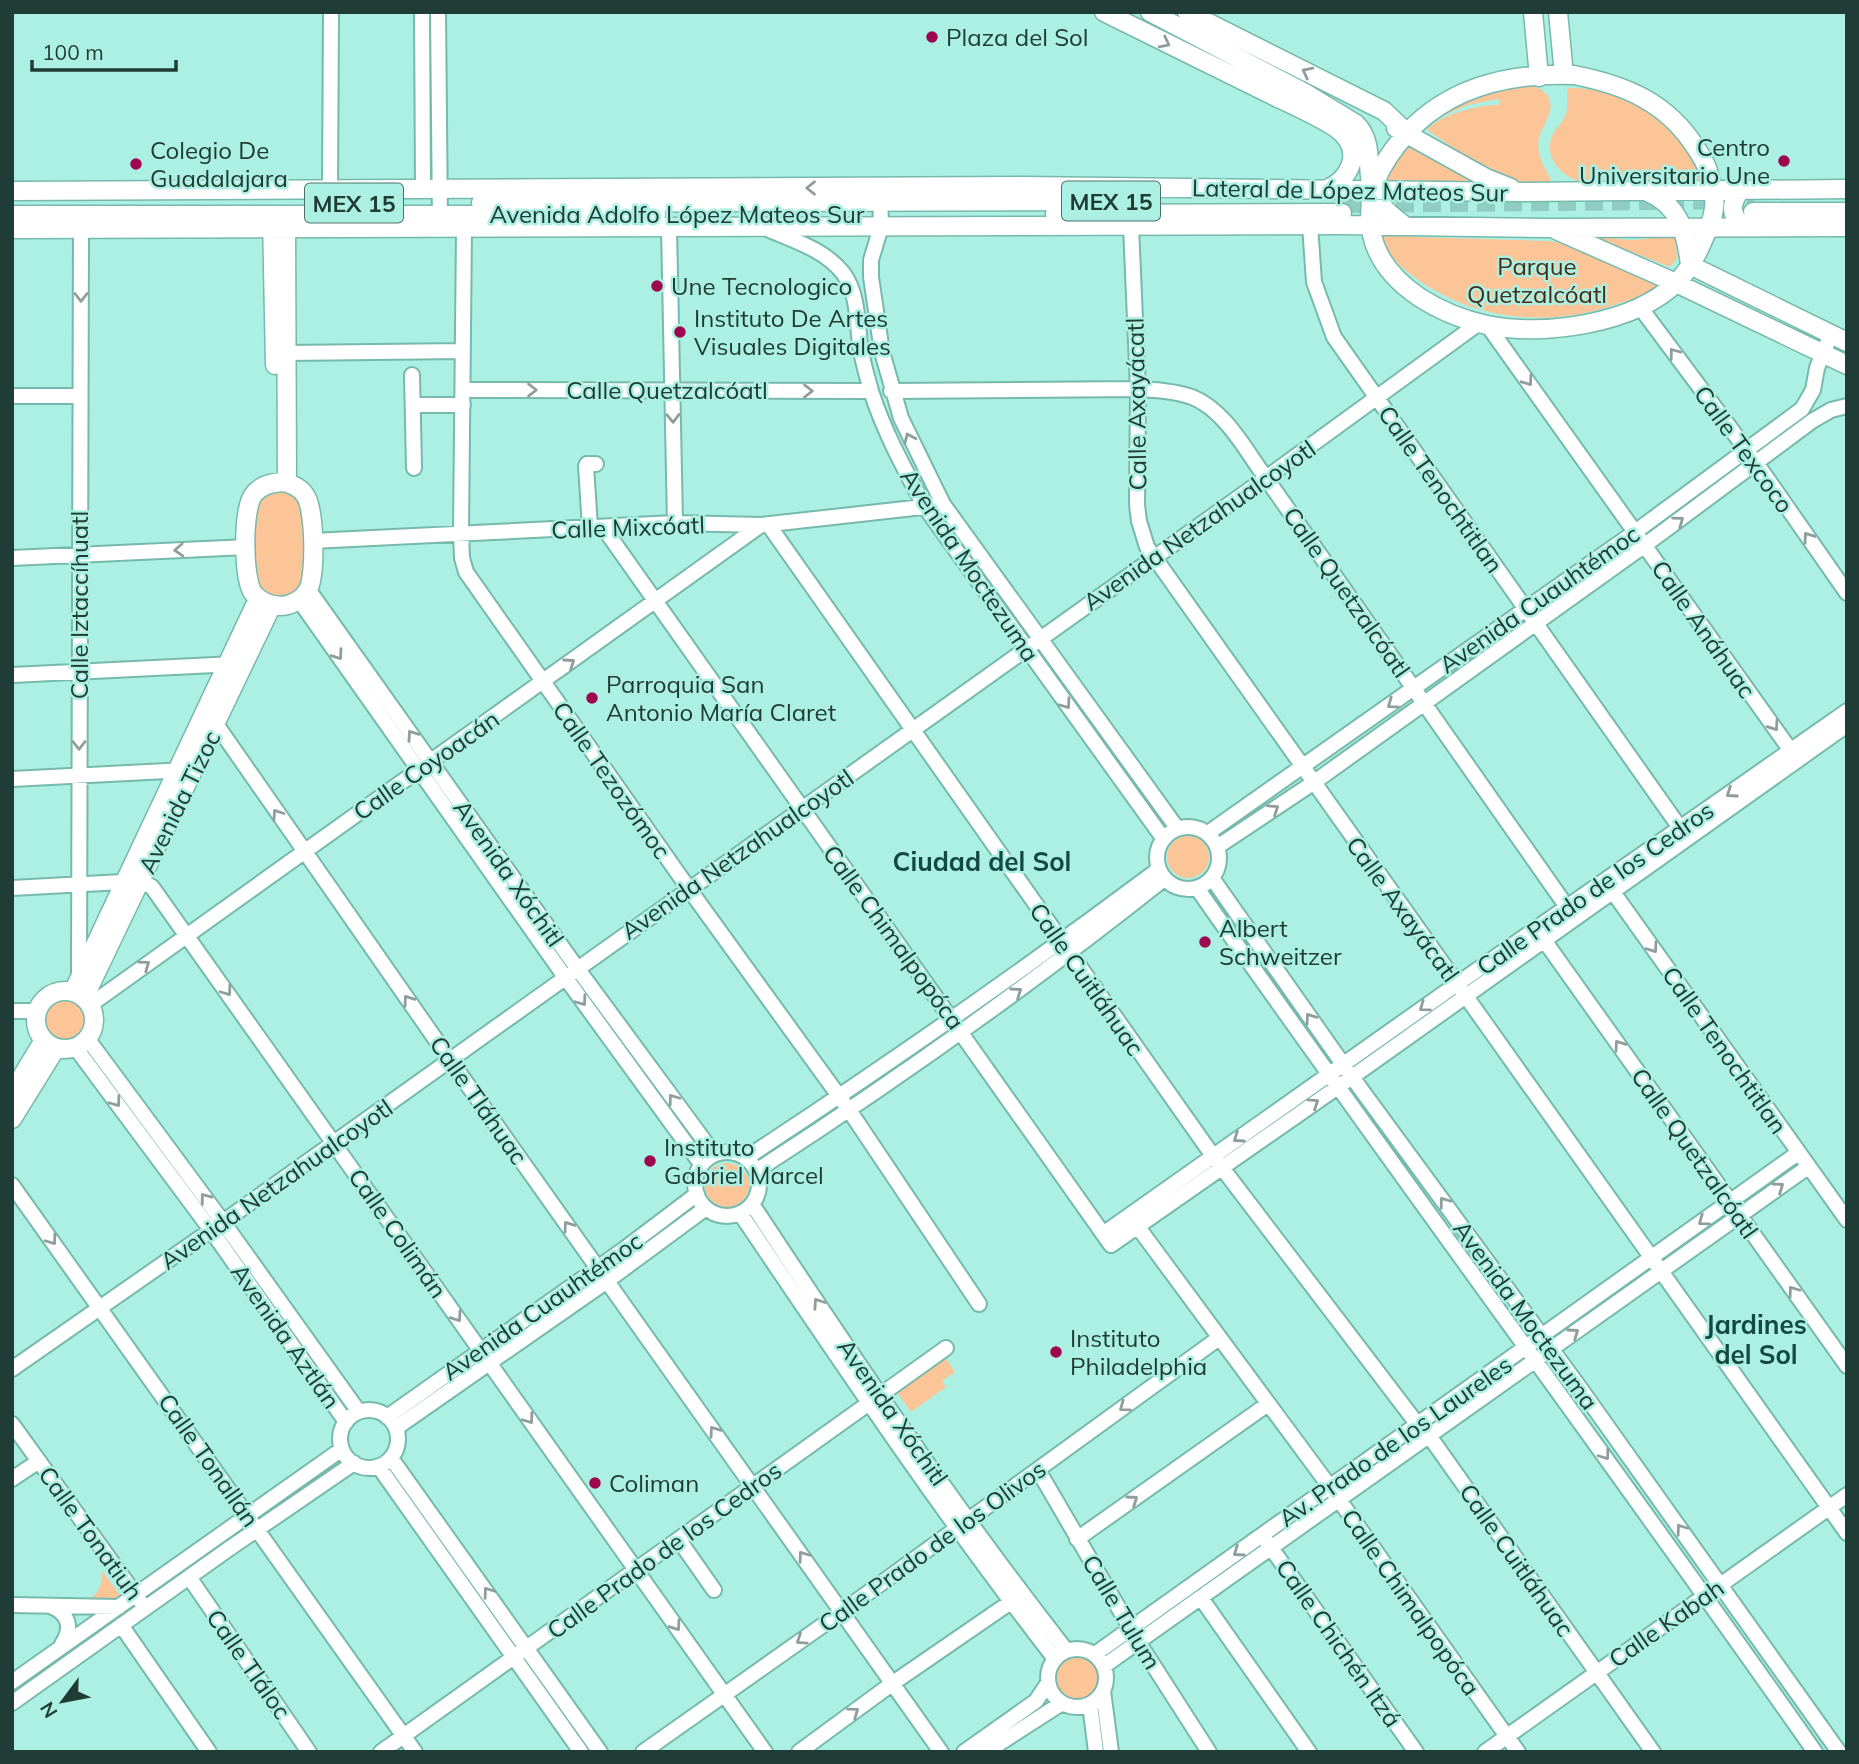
<svg xmlns="http://www.w3.org/2000/svg" width="1859" height="1764" viewBox="0 0 1859 1764" font-family="Mulish,sans-serif">
	<style>
		.green { fill: #fbc598 }
		.lines { fill: none; stroke-linecap: round; stroke-linejoin: round }
		.major-tunnel { stroke: #8fccc1; stroke-width: 18; stroke-dasharray: 18 9; stroke-linecap: butt }
		.minor-casing { stroke: #76b9ad; stroke-width: 18 }
		.major-casing { stroke: #76b9ad; stroke-width: 21 }
		.minor { stroke: #fff; stroke-width: 14 }
		.major { stroke: #fff; stroke-width: 18 }
		.oneway { stroke: #909e9b }
		.poi-dot { fill: #9e0750; stroke: #abf0e3; stroke-width: 2.5 }
		.labels { text-anchor: middle; dominant-baseline: central; stroke-width: 5; stroke-linejoin: round; paint-order: stroke }
		.shield { fill: #abf0e3; stroke: #4a726b; stroke-width: 2 }
		.shield-label { font-size: 23px; font-weight: bold; fill: #203c37 }
		.poi-label { font-size: 24px; fill: #203c37; stroke: #abf0e3; text-anchor: start }
		.street-label { font-size: 24px; fill: #203c37; stroke: #abf0e3 }
		.park-label { font-size: 24px; fill: #472d15; stroke: #abf0e3 }
		.neighbourhood-label { font-size: 26px; font-weight: bold; fill: #144941; stroke: #abf0e3 }
	</style>
	<rect width="100%" height="100%" fill="#abf0e3"/>
	<path class="green" d="M1518 83C1537 85 1558 93 1548 117 1546 124 1541 130 1539 137 1536 153 1543 166 1551 179L1549 183C1505 190 1462 152 1427 130 1438 115 1480 104 1498 105L1500 102 1498 99 1468 105 1433 120 1458 101Z
		M1568 88C1606 86 1655 109 1681 136 1693 149 1699 164 1703 180H1588L1585 183C1564 179 1541 157 1553 134 1558 126 1565 120 1567 110 1568 103 1566 95 1568 88Z
		M1410 141 1481 180 1472 188 1459 182 1402 180 1387 187 1382 185 1387 170Z
		M1382 229 1414 237 1547 241 1570 244 1660 283C1648 294 1633 299 1617 304 1546 329 1468 320 1409 273 1394 261 1381 249 1382 229Z
		M1666 233 1675 234 1677 258 1670 267 1591 236 1597 234C1617 241 1646 243 1666 233Z
		M272 491H284L293 494 305 509 306 582C286 607 273 603 254 583V507L262 497Z
		M1167 857a21 21 0 1 1 42 0a21 21 0 1 1-42 0Z
		M43 1020a21 21 0 1 1 42 0a21 21 0 1 1-42 0Z
		M705 1185a22 22 0 1 1 44 0a22 22 0 1 1-44 0Z
		M942 1353 955 1372 942 1381 946 1387 911 1412 893 1387Z
		M102 1571 120 1595 107 1605 82 1603C98 1596 102 1588 102 1571Z
		M1055 1678a23 23 0 1 1 46 0a23 23 0 1 1-46 0Z"/>
	<g class="lines">
		<path class="major-tunnel" d="M1342 204 1754 200"/>
		<defs>
			<path id="minor" d="M422 12 423 190
				M438 12 440 224
				M330 190 331 12
				M880 192 881 227 871 260V277L882 352 901 418 943 504 1177 828
				M1310 225 1314 282 1334 337 1685 835
				M1131 226 1138 389 1137 505 1139 521 1147 547 1847 1533
				M669 227 675 523
				M765 228C792 240 824 249 843 273 858 293 857 320 860 345 862 360 867 376 871 391 884 432 905 470 925 507L1163 838
				M464 229 461 533 462 558 466 572 689 889 849 1110 979 1304
				M1640 307 1757 464 1847 593
				M1488 326 1796 758
				M286 353 463 351
				M412 375 414 468
				M464 390 871 391
				M891 391 1138 389C1156 390 1174 391 1192 397 1225 410 1246 451 1266 478L1567 907
				M12 396H80
				M413 405H463
				M768 524 1213 1156 1418 1425
				M590 527 586 466 587 464H596
				M603 527 1111 1245 1352 1077 1847 725
				M312 541 675 523 761 525 932 506
				M12 558 247 547
				M308 589 577 968 714 1154
				M299 600 565 977 701 1164
				M12 675 235 664
				M208 722 216 724 450 1060 941 1752
				M12 779 186 770
				M1157 858a31 31 0 1 1 62 0a31 31 0 1 1-62 0Z
				M1208 833 1635 532 1802 409 1813 390 1817 368 1831 334
				M1217 847 1313 783 1645 545 1812 421 1831 410 1847 406
				M1212 878 1352 1077 1580 1388 1839 1752
				M1608 885 1847 1220
				M12 888 141 881 152 887 765 1752
				M1197 888C1400 1178 1612 1462 1815 1752
				M1544 940 1847 1366
				M79 976 81 229
				M90 1005 761 525
				M12 1011H37
				M87 1038 223 1222 359 1412
				M75 1047 211 1230 346 1422
				M695 1184a32 32 0 1 1 64 0a32 32 0 1 1-64 0Z
				M746 1158C886 1066 1024 970 1159 869
				M756 1171C897 1080 1033 983 1164 879
				M12 1185 415 1752
				M752 1204C852 1356 954 1507 1066 1650
				M740 1213C842 1364 943 1515 1055 1659
				M1132 1219 1330 1487 1518 1752
				M1103 1234 1457 984 1847 711
				M12 1369 223 1222 1266 478 1479 323
				M340 1439a29 29 0 1 1 58 0a29 29 0 1 1-58 0Z
				M387 1417 623 1250 697 1194
				M12 1424 140 1601
				M396 1428 607 1281 706 1208
				M1430 1437 1653 1752
				M391 1458 600 1752
				M379 1467 581 1752
				M1038 1470 1139 1643 1209 1752
				M12 1479 39 1461
				M1077 1539 1268 1404
				M679 1540 714 1590
				M1267 1542 1416 1752
				M189 1577 309 1752
				M1201 1598 1309 1752
				M12 1605 119 1607
				M50 1606C69 1613 73 1628 62 1644
				M121 1625 209 1752
				M1048 1678a29 29 0 1 1 58 0a29 29 0 1 1-58 0Z
				M1095 1654 1798 1153
				M1104 1666 1808 1167
				M12 1682 342 1449
				M1103 1691 1111 1752
				M12 1703 230 1548 354 1463
				M1090 1704 1096 1752
				M381 1752 946 1348
				M643 1752 843 1611 1219 1338
				M799 1752 893 1683 1018 1597
				M964 1752 1036 1701 1048 1683
				M986 1752 1062 1703
				M1485 1752 1847 1495"/>
			<path id="major" d="M1104 12C1162 41 1220 69 1278 98 1293 105 1333 123 1343 134 1363 155 1348 181 1325 190
				M1150 12 1305 93 1356 124C1374 142 1366 167 1372 188 1376 204 1393 217 1405 226
				M1187 12 1384 111 1407 133
				M1533 12 1539 77
				M1558 12 1564 75
				M1574 75C1625 85 1667 102 1696 148 1701 156 1706 163 1708 171 1711 183 1716 196 1714 208 1713 218 1709 228 1704 238 1698 253 1689 270 1677 282 1635 324 1542 337 1487 325 1463 320 1439 310 1419 297 1397 282 1378 262 1372 235 1368 212 1370 190 1381 169 1423 95 1493 72 1574 75Z
				M1396 128 1486 178 1511 188
				M1742 189C1730 202 1729 216 1745 227
				M12 191 1024 186 1522 192 1847 189
				M1648 192C1680 206 1686 233 1690 265L1847 342
				M481 203 1111 201
				M1753 212H1847
				M1055 214 1342 213
				M12 215H656
				M272 218 275 365
				M286 218 287 483
				M12 229 1339 225 1550 228 1847 227
				M1556 230 1676 283 1847 365
				M283 482C292 484 300 487 305 495 315 508 316 575 308 590 303 599 292 605 282 606 271 606 259 601 253 593 243 578 242 508 254 494 261 485 271 483 283 482Z
				M36 1020a29 29 0 1 1 58 0a29 29 0 1 1-58 0Z
				M73 992 258 599
				M84 998 272 605
				M12 1093 44 1040
				M12 1119 56 1048"/>
		</defs>
		<use href="#minor" class="minor-casing"/>
		<use href="#major" class="major-casing"/>
		<use href="#minor" class="minor"/>
		<use href="#major" class="major"/>
	</g>
	<defs><path id="oneway-chevron" d="M-2-3.5L2.5 0L-2 3.5" fill="none" stroke-width="1.6" stroke-linecap="round" stroke-linejoin="round" transform="scale(1.75)"/></defs>
	<g class="oneway">
		<use href="#oneway-chevron" transform="translate(1165 43) rotate(27)"/>
		<use href="#oneway-chevron" transform="translate(1307 72) rotate(-153)"/>
		<use href="#oneway-chevron" transform="translate(811 188) rotate(180)"/>
		<use href="#oneway-chevron" transform="translate(81 297) rotate(90)"/>
		<use href="#oneway-chevron" transform="translate(1674 353) rotate(-127)"/>
		<use href="#oneway-chevron" transform="translate(1528 381) rotate(54)"/>
		<use href="#oneway-chevron" transform="translate(532 390)"/>
		<use href="#oneway-chevron" transform="translate(808 391)"/>
		<use href="#oneway-chevron" transform="translate(673 418) rotate(89)"/>
		<use href="#oneway-chevron" transform="translate(909 438) rotate(-114)"/>
		<use href="#oneway-chevron" transform="translate(1679 521) rotate(-36)"/>
		<use href="#oneway-chevron" transform="translate(1808 537) rotate(-125)"/>
		<use href="#oneway-chevron" transform="translate(179 550) rotate(177)"/>
		<use href="#oneway-chevron" transform="translate(338 655) rotate(55)"/>
		<use href="#oneway-chevron" transform="translate(570 663) rotate(-35)"/>
		<use href="#oneway-chevron" transform="translate(1066 704) rotate(54)"/>
		<use href="#oneway-chevron" transform="translate(1392 704) rotate(144)"/>
		<use href="#oneway-chevron" transform="translate(1774 726) rotate(55)"/>
		<use href="#oneway-chevron" transform="translate(412 735) rotate(-125)"/>
		<use href="#oneway-chevron" transform="translate(79 745) rotate(90)"/>
		<use href="#oneway-chevron" transform="translate(1731 793) rotate(145)"/>
		<use href="#oneway-chevron" transform="translate(1274 809) rotate(-34)"/>
		<use href="#oneway-chevron" transform="translate(277 814) rotate(-124)"/>
		<use href="#oneway-chevron" transform="translate(1653 948) rotate(55)"/>
		<use href="#oneway-chevron" transform="translate(145 965) rotate(-36)"/>
		<use href="#oneway-chevron" transform="translate(227 991) rotate(54)"/>
		<use href="#oneway-chevron" transform="translate(1017 992) rotate(-35)"/>
		<use href="#oneway-chevron" transform="translate(408 1000) rotate(-125)"/>
		<use href="#oneway-chevron" transform="translate(582 1001) rotate(54)"/>
		<use href="#oneway-chevron" transform="translate(1424 1007) rotate(144)"/>
		<use href="#oneway-chevron" transform="translate(1310 1018) rotate(-125)"/>
		<use href="#oneway-chevron" transform="translate(1619 1045) rotate(-125)"/>
		<use href="#oneway-chevron" transform="translate(673 1099) rotate(-126)"/>
		<use href="#oneway-chevron" transform="translate(116 1102) rotate(54)"/>
		<use href="#oneway-chevron" transform="translate(1314 1103) rotate(-34)"/>
		<use href="#oneway-chevron" transform="translate(1238 1138) rotate(145)"/>
		<use href="#oneway-chevron" transform="translate(1779 1187) rotate(-35)"/>
		<use href="#oneway-chevron" transform="translate(205 1198) rotate(-127)"/>
		<use href="#oneway-chevron" transform="translate(1444 1202) rotate(-126)"/>
		<use href="#oneway-chevron" transform="translate(1703 1221) rotate(144)"/>
		<use href="#oneway-chevron" transform="translate(568 1226) rotate(-125)"/>
		<use href="#oneway-chevron" transform="translate(52 1240) rotate(54)"/>
		<use href="#oneway-chevron" transform="translate(1793 1291) rotate(-126)"/>
		<use href="#oneway-chevron" transform="translate(818 1303) rotate(-124)"/>
		<use href="#oneway-chevron" transform="translate(457 1317) rotate(55)"/>
		<use href="#oneway-chevron" transform="translate(1574 1333) rotate(-35)"/>
		<use href="#oneway-chevron" transform="translate(1124 1407) rotate(144)"/>
		<use href="#oneway-chevron" transform="translate(529 1419) rotate(54)"/>
		<use href="#oneway-chevron" transform="translate(714 1431) rotate(-125)"/>
		<use href="#oneway-chevron" transform="translate(1605 1455) rotate(54)"/>
		<use href="#oneway-chevron" transform="translate(1133 1500) rotate(-35)"/>
		<use href="#oneway-chevron" transform="translate(1681 1529) rotate(-126)"/>
		<use href="#oneway-chevron" transform="translate(1238 1552) rotate(145)"/>
		<use href="#oneway-chevron" transform="translate(803 1556) rotate(-126)"/>
		<use href="#oneway-chevron" transform="translate(488 1592) rotate(-126)"/>
		<use href="#oneway-chevron" transform="translate(676 1626) rotate(55)"/>
		<use href="#oneway-chevron" transform="translate(801 1640) rotate(146)"/>
		<use href="#oneway-chevron" transform="translate(854 1712) rotate(-36)"/>
	</g>
	<g class="poi-dot">
		<circle cx="932" cy="37" r="7"/>
		<circle cx="1784" cy="161" r="7"/>
		<circle cx="136" cy="164" r="7"/>
		<circle cx="657" cy="286" r="7"/>
		<circle cx="680" cy="332" r="7"/>
		<circle cx="592" cy="698" r="7"/>
		<circle cx="1205" cy="942" r="7"/>
		<circle cx="650" cy="1161" r="7"/>
		<circle cx="1056" cy="1352" r="7"/>
		<circle cx="595" cy="1483" r="7"/>
	</g>
	<g class="labels">
		<g class="shield">
			<rect x="1062" y="181.5" width="98" height="39" rx="5"/>
			<rect x="305" y="183.5" width="98" height="39" rx="5"/>
		</g>
		<g class="shield-label">
			<text x="1111" y="201">MEX 15</text>
			<text x="354" y="203">MEX 15</text>
		</g>
		<g class="poi-label">
			<text x="946" y="37">Plaza del Sol</text>
			<text x="1770" y="147" text-anchor="end">Centro<tspan x="1770" dy="28">Universitario Une</tspan></text>
			<text x="150" y="150">Colegio De<tspan x="150" dy="28">Guadalajara</tspan></text>
			<text x="671" y="286">Une Tecnologico</text>
			<text x="694" y="318">Instituto De Artes<tspan x="694" dy="28">Visuales Digitales</tspan></text>
			<text x="606" y="684">Parroquia San<tspan x="606" dy="28">Antonio María Claret</tspan></text>
			<text x="1219" y="928">Albert<tspan x="1219" dy="28">Schweitzer</tspan></text>
			<text x="664" y="1147">Instituto<tspan x="664" dy="28">Gabriel Marcel</tspan></text>
			<text x="1070" y="1338">Instituto<tspan x="1070" dy="28">Philadelphia</tspan></text>
			<text x="609" y="1483">Coliman</text>
		</g>
		<g class="street-label">
			<text transform="translate(1350 190) rotate(1)">Lateral de López Mateos Sur</text>
			<text x="677" y="214">Avenida Adolfo López Mateos Sur</text>
			<text x="667" y="390">Calle Quetzalcóatl</text>
			<text transform="translate(1136 404) rotate(-91)">Calle Axayácatl</text>
			<text transform="translate(1744 449) rotate(54)">Calle Texcoco</text>
			<text transform="translate(1441 489) rotate(55)">Calle Tenochtitlan</text>
			<text transform="translate(1199 525) rotate(-35)">Avenida Netzahualcoyotl</text>
			<text transform="translate(628 527) rotate(-2)">Calle Mixcóatl</text>
			<text transform="translate(970 565) rotate(56)">Avenida Moctezuma</text>
			<text transform="translate(1347 592) rotate(55)">Calle Quetzalcóatl</text>
			<text transform="translate(1539 599) rotate(-35)">Avenida Cuauhtémoc</text>
			<text transform="translate(79 605) rotate(-90)">Calle Iztaccíhuatl</text>
			<text transform="translate(1704 629) rotate(55)">Calle Anáhuac</text>
			<text transform="translate(426 765) rotate(-35)">Calle Coyoacán</text>
			<text transform="translate(612 780) rotate(55)">Calle Tezozómoc</text>
			<text transform="translate(179 802) rotate(-64)">Avenida Tizoc</text>
			<text transform="translate(737 854) rotate(-35)">Avenida Netzahualcoyotl</text>
			<text transform="translate(509 873) rotate(55)">Avenida Xóchitl</text>
			<text transform="translate(1595 888) rotate(-35)">Calle Prado de los Cedros</text>
			<text transform="translate(1403 909) rotate(54)">Calle Axayácatl</text>
			<text transform="translate(894 937) rotate(54)">Calle Chimalpopóca</text>
			<text transform="translate(1087 979) rotate(55)">Calle Cuitláhuac</text>
			<text transform="translate(1725 1050) rotate(55)">Calle Tenochtitlan</text>
			<text transform="translate(479 1100) rotate(55)">Calle Tláhuac</text>
			<text transform="translate(1695 1153) rotate(55)">Calle Quetzalcóatl</text>
			<text transform="translate(276 1184) rotate(-35)">Avenida Netzahualcoyotl</text>
			<text transform="translate(398 1233) rotate(55)">Calle Colimán</text>
			<text transform="translate(542 1306) rotate(-35)">Avenida Cuauhtémoc</text>
			<text transform="translate(1526 1315) rotate(54)">Avenida Moctezuma</text>
			<text transform="translate(286 1336) rotate(55)">Avenida Aztlán</text>
			<text transform="translate(893 1412) rotate(55)">Avenida Xóchitl</text>
			<text transform="translate(1395 1441) rotate(-35)">Av. Prado de los Laureles</text>
			<text transform="translate(209 1460) rotate(55)">Calle Tonallán</text>
			<text transform="translate(91 1533) rotate(54)">Calle Tonatiuh</text>
			<text transform="translate(932 1546) rotate(-36)">Calle Prado de los Olivos</text>
			<text transform="translate(664 1550) rotate(-36)">Calle Prado de los Cedros</text>
			<text transform="translate(1517 1560) rotate(55)">Calle Cuitláhuac</text>
			<text transform="translate(1411 1602) rotate(55)">Calle Chimalpopóca</text>
			<text transform="translate(1122 1612) rotate(59)">Calle Tulum</text>
			<text transform="translate(1666 1623) rotate(-35)">Calle Kabah</text>
			<text transform="translate(1339 1643) rotate(55)">Calle Chichén Itzá</text>
			<text transform="translate(249 1664) rotate(55)">Calle Tláloc</text>
		</g>
		<g class="park-label">
			<text x="1537" y="266">Parque<tspan x="1537" dy="28">Quetzalcóatl</tspan></text>
		</g>
		<g class="neighbourhood-label">
			<text x="982" y="861">Ciudad del Sol</text>
			<text x="1756" y="1324">Jardines<tspan x="1756" dy="30">del Sol</tspan></text>
		</g>
	</g>
	<rect width="1859" height="1764" fill="none" stroke="#203c37" stroke-width="28"/>
	<g transform="translate(63 1701) rotate(238)" stroke="#abf0e3" stroke-width="5" paint-order="stroke">
	<path d="M0-5L12 26L0 18L-12 26Z" fill="#203c37"/>
	<text y="-10" font-size="19" font-weight="bold" text-anchor="middle" fill="#203c37">N</text>
	</g>
	<path d="M32 60v10h144v-10" fill="none" stroke="#203c37" stroke-width="3.5"/>
	<text x="42" y="60" font-size="21" fill="#203c37" stroke="#abf0e3" stroke-width="5" paint-order="stroke">100 m</text>
</svg>
